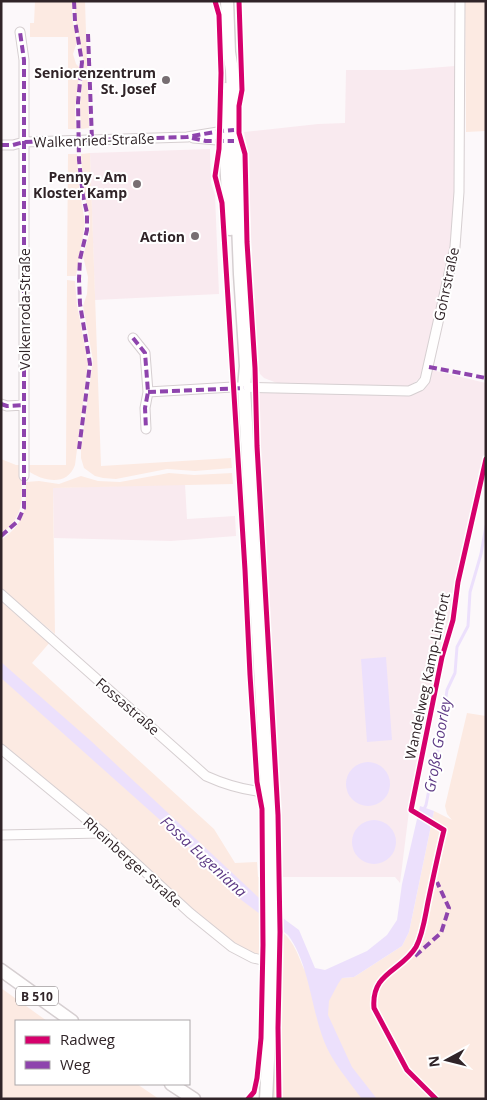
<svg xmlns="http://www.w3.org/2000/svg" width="487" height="1100" viewBox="0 0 487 1100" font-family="'Open Sans',sans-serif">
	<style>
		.built { fill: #f9eaef }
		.green { fill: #fceae2 }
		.water { fill: #ece0fc }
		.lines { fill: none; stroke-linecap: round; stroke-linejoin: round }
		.stream { stroke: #ece0fc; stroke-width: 3 }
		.street-casing { stroke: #d6cfd1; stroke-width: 11 }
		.primary-casing { stroke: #d6cfd1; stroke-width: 15 }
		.street { stroke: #fffefe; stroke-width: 9 }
		.primary { stroke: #fffefe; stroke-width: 12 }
		.quiet { stroke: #8e44ad; stroke-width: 4; stroke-dasharray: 8 4; stroke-linecap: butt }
		.cycleway-casing { stroke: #fff; stroke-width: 8 }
		.cycleway { stroke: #d6006c; stroke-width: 5 }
		.poi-dot { fill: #776e72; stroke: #fff; stroke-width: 2 }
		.labels { text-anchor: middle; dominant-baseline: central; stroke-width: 4; stroke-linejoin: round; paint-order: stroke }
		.shield { fill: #fff; stroke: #6e6668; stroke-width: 1 }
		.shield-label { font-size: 12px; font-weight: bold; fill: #302428 }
		.poi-label { font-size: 14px; font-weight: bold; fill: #302428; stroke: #fff; text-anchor: end }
		.street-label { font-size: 14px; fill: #302428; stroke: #fff }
		.water-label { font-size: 15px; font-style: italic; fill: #5d3a85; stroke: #fff }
	</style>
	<rect width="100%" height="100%" fill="#fcf8fa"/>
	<path class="built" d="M455 66 454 138 455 195 452 244 420 378 410 386 373 387 297 385 277 383 264 378 260 374 257 363 247 147 244 132 318 124 345 123 346 70H404Z
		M210 149 211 183 215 195 219 294 95 300 90 153Z
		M432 370 486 383V450L454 599V617L446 643 409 811 400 883 395 877H272L247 388 412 389 425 381Z
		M185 484 187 519 235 516 236 536 171 541 54 538 53 488Z"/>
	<path class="green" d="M35 1H72V18L77 42 73 54 76 64 80 68 75 109 76 129H68V37H30V23H34Z
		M75 1H85L89 128 81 129 80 105 84 63 75 18Z
		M465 1H486V131L466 132Z
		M90 153 101 466 231 458 232 468 195 471 167 469 116 479 103 478 95 476 84 468 81 458V449L93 360 83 306 87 294 88 277 83 256 89 235 90 221 83 186 81 154Z
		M68 154H77L79 187 85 223 76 276H67Z
		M67 280 75 281 77 305 88 363 75 465C67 487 43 481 28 471V465H66Z
		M1 459 16 465H21C21 494 28 514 1 534Z
		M169 473 194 475 232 473 233 484 53 488 55 634 1 589V540C25 523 26 510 26 482L39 481 59 484 81 476 98 481 120 482Z
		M1 598 51 641 32 663 214 829 235 863 257 862 258 877H272V923C293 940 294 945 304 969L342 978 354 977 402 946 409 932 434 811 452 820 447 814 445 806 467 713 486 716V1099H266L271 962 232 947 1 749Z
		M1 988 47 1021H16V1084H137L159 1099H1Z"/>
	<path class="water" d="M386 657 392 740 367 742 361 659Z
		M1 662 91 741 272 910 299 930 315 968 325 970 367 951 387 935 397 920 402 884 420 806 434 811 409 932 402 946 354 977 342 978 338 984 329 1001 328 1015 352 1067 377 1099H362C348 1080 332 1062 324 1041 311 1008 309 963 288 935L236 896 178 836 1 678Z
		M346 784a22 22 0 1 1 44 0a22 22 0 1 1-44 0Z
		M352 842a22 22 0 1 1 44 0a22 22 0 1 1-44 0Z"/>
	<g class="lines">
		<path class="stream" d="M423 811 426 805 434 764 438 750 447 690 455 673 457 647 468 626 470 592 481 554 486 526"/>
		<defs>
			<path id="street" d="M20 32 24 60V476
				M193 138 229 141
				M1 145H13L24 142 187 137 230 130
				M133 338 145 353 148 392 145 408 146 429
				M148 392 233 387 409 391 420 386 425 380 455 247 459 192 460 1
				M1 404 7 406 24 405
				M1 594 206 776C226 785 245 791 268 792
				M1 749 103 833 190 913 232 947 253 958 271 962
				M1 835 103 833"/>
			<path id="primary" d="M227 1 229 52 232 70 240 274 246 366 244 388 272 877 271 1002 266 1099
				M225 89V142L230 229
				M1 970 72 1021
				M171 1084 194 1099"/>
		</defs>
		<use href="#street" class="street-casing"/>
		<use href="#primary" class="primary-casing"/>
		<use href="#street" class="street"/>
		<use href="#primary" class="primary"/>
		<path class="quiet" d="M74 1 75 21 82 62 78 102 79 160 83 196 87 213V230L80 259 79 279 80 304 90 364 79 449
			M88 34 92 140
			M192 138 206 141H234
			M1 145H13L24 142 187 137 220 131 234 130
			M133 338 145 353 148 392 145 408 146 429
			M429 367 486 378
			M148 392 244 388
			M1 404 7 406 24 405
			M1 536 18 521 24 508V60L20 32
			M415 956 441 933 449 908 437 882"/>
		<defs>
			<path id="cycleway" d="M215 1 219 15 221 73 219 149 215 176 222 203 245 570 250 675 257 782 262 809 263 945 261 1038 257 1078 254 1092 248 1099
				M239 1 242 90 239 106V133L245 154 247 242 255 368 257 446 278 815 280 932 278 1028 279 1099
				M436 1099 407 1070 374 1008C371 972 401 972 416 947 423 934 425 917 428 902 433 878 438 854 444 830L411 810 442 657 453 620 458 582 486 459"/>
		</defs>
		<use href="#cycleway" class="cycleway-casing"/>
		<use href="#cycleway" class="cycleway"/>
	</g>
	<g class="poi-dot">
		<circle cx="166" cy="80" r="5"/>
		<circle cx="137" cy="184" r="5"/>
		<circle cx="195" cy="236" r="5"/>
	</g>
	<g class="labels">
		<rect class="shield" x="16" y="986.5" width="42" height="19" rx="4"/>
		<g class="shield-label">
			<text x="37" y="996">B 510</text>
		</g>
		<g class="poi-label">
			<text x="156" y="72">Seniorenzentrum<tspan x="156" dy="16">St. Josef</tspan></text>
			<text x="127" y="176">Penny - Am<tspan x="127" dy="16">Kloster Kamp</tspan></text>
			<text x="185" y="236">Action</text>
		</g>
		<g class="street-label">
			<text transform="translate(94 140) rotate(-2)">Walkenried-Straße</text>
			<text transform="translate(446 284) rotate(-78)">Gohrstraße</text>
			<text transform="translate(24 309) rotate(-90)">Volkenroda-Straße</text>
			<text transform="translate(427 676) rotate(-78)">Wandelweg Kamp-Lintfort</text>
			<text transform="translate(128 706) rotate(41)">Fossastraße</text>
			<text transform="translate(133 862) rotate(42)">Rheinberger Straße</text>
		</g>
		<g class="water-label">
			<text transform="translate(437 745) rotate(-80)">Große Goorley</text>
			<text transform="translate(204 856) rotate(43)">Fossa Eugeniana</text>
		</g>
	</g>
	<rect width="487" height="1100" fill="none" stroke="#302428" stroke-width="5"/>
	<rect x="15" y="1020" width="175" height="65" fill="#ffffff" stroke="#aca7a9"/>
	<rect x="25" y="1036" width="25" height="8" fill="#d6006c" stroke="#aca7a9"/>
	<text x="60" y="1045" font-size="15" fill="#302428">Radweg</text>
	<rect x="25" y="1061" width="25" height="8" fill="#8e44ad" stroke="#aca7a9"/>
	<text x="60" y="1070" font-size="15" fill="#302428">Weg</text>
	<g transform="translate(447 1060) rotate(263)" stroke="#ffffff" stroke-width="4" paint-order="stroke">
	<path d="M0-4L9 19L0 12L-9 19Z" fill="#302428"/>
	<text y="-8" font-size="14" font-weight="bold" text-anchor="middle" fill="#302428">N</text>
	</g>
</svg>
